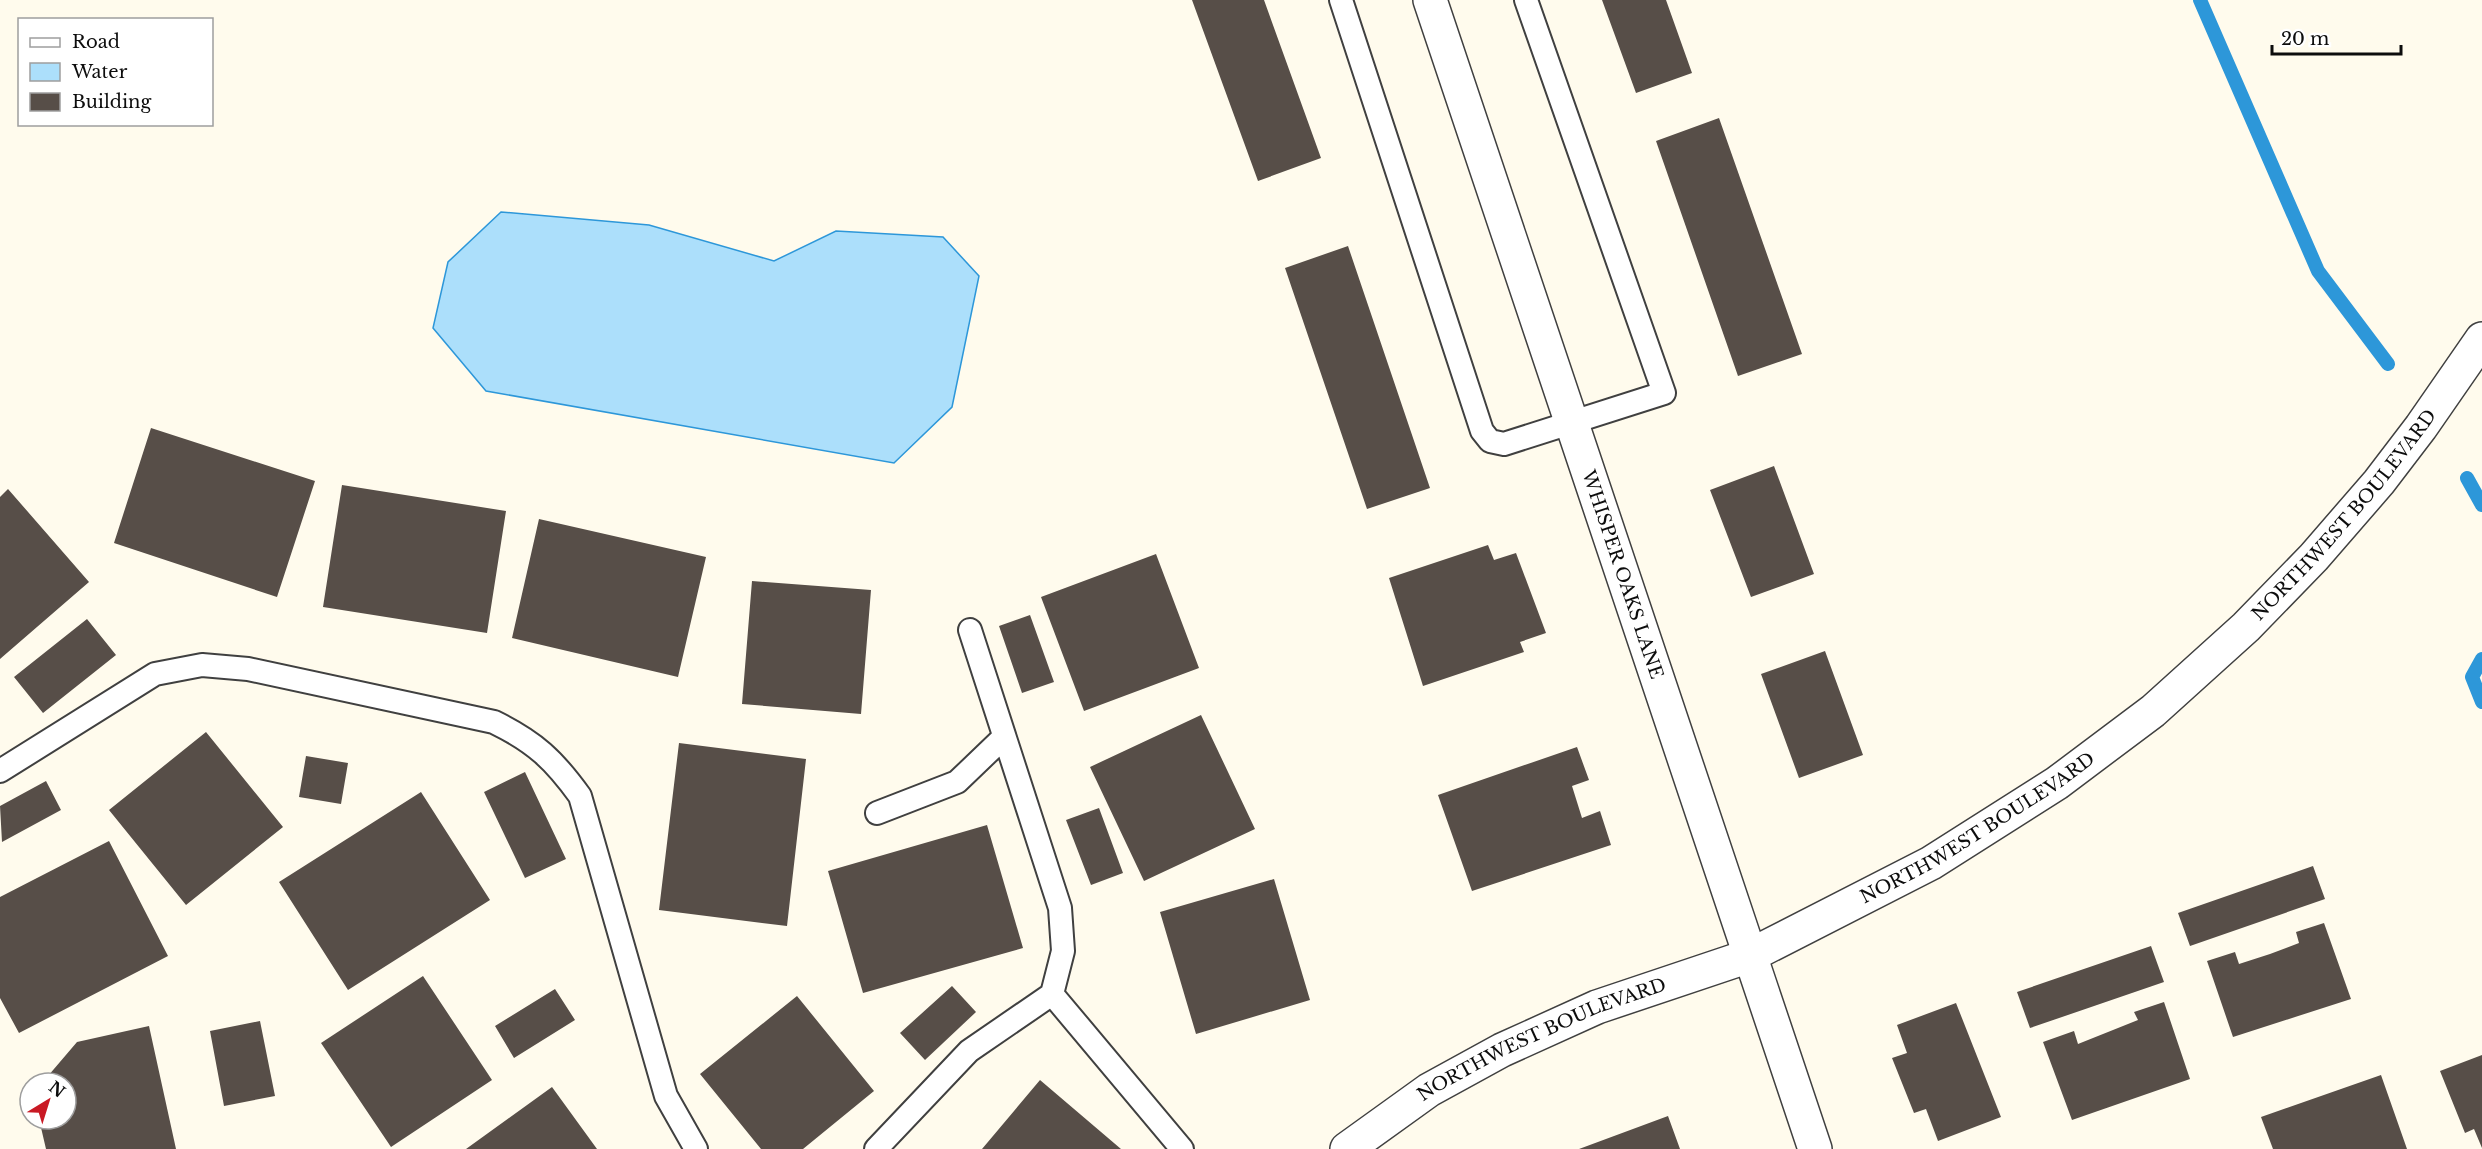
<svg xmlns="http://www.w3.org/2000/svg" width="2482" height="1149" viewBox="0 0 2482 1149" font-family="'Libre Baskerville',serif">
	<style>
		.water { fill: #acdffb; stroke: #2d97d9; stroke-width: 1.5 }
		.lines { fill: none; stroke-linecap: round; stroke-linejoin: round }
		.stream { stroke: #2d97d9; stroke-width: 14 }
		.building { fill: #574e48 }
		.service-casing { stroke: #404040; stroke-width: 26 }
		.minor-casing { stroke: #404040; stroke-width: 36 }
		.tertiary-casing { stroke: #404040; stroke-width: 36 }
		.service { stroke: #fff; stroke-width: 22 }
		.minor { stroke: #fff; stroke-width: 33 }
		.tertiary { stroke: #fff; stroke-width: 33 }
		.labels { text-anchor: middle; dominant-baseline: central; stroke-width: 6; stroke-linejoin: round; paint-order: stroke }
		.street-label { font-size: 18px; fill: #0d0d0d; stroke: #fff }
	</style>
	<rect width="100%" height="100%" fill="#fffbed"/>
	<path class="water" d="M501 212 649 225 774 261 836 231 943 237 979 276 952 407 894 463 486 391 433 328 448 262Z"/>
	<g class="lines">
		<path class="stream" d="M2200 0 2318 271 2388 364
			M2467 478 2482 505
			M2482 659 2472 677 2482 702"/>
	</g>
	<path class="building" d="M1192 0H1264L1321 158 1258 181Z
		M1602 0H1666L1692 73 1636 93Z
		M1719 118 1802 354 1738 376 1656 141Z
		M1348 246 1430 488 1367 509 1285 268Z
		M151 428 315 481 277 597 114 543Z
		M1774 466 1814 574 1751 597 1710 490Z
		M342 485 506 511 487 633 323 607Z
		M8 489 89 582 0 659V497Z
		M539 519 706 557 678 677 512 638Z
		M1488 545 1494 560 1516 553 1546 633 1520 642 1524 652 1423 686 1389 578Z
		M1156 554 1199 668 1084 711 1041 597Z
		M752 581 871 590 861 714 742 704Z
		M1030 615 1054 682 1022 693 999 626Z
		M87 619 116 655 43 713 14 677Z
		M1825 651 1863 755 1799 778 1761 674Z
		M1201 715 1255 829 1144 881 1090 767Z
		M206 732 283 827 186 905 109 810Z
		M679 743 806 759 787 926 659 910Z
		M1577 747 1589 780 1572 786 1582 818 1600 811 1611 845 1472 891 1438 795Z
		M306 756 348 763 341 804 299 797Z
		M525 772 566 859 525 878 484 792Z
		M46 781 61 810 2 842 0 806Z
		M421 792 490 900 348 990 279 882Z
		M1099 808 1123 873 1091 885 1066 820Z
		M987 825 1023 948 863 993 828 871Z
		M109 841 168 956 19 1033 0 998V897Z
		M2313 866 2325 899 2190 946 2178 913Z
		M1274 879 1310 1000 1196 1034 1160 912Z
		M2324 923 2351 999 2233 1037 2207 961 2235 952 2239 964 2270 954 2299 943 2296 932Z
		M2151 946 2164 982 2030 1028 2017 992Z
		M423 976 492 1080 391 1147 321 1043Z
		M952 986 976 1012 925 1060 900 1033Z
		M555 989 575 1020 514 1058 495 1026Z
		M797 996 874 1091 803 1149H761L700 1074Z
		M2164 1002 2190 1079 2072 1120 2043 1042 2074 1031 2078 1044 2138 1020 2134 1012Z
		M1956 1003 2001 1117 1938 1141 1926 1109 1914 1113 1892 1058 1907 1053 1897 1025Z
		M260 1021 275 1096 224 1106 210 1031Z
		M149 1026 176 1149H46L39 1119H66V1083H42L77 1042Z
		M2482 1055V1148L2474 1129 2465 1133 2440 1071Z
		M2381 1075 2407 1149H2273L2261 1117Z
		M1040 1080 1121 1149H982Z
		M552 1087 597 1149H466Z
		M1668 1116 1680 1149H1579Z"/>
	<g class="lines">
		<defs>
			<path id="service" d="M1341 0 1482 431 1490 441 1504 444 1664 393 1526 0
				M970 630 1060 908 1063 951 1052 994 1182 1149
				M0 771 155 674 202 665 248 669 494 722C535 742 554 760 580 796L666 1096 696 1149
				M877 813 957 782 1004 737
				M876 1149 969 1051 1052 994"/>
			<g id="minor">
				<path id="s1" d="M1430 0 1815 1149"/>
			</g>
			<g id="tertiary">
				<path id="s2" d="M1347 1149 1429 1090 1502 1050 1597 1007 1749 956 1931 863 2057 783 2153 711 2246 627 2314 557 2379 482 2421 427 2482 339"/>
			</g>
		</defs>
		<use href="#service" class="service-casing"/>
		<use href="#minor" class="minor-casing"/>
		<use href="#tertiary" class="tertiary-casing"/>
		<use href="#service" class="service"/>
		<use href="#minor" class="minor"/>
		<use href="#tertiary" class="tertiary"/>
	</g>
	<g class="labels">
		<g class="street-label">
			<text stroke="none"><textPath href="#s2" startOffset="1197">NORTHWEST BOULEVARD</textPath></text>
			<text stroke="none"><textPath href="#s1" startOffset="606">WHISPER OAKS LANE</textPath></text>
			<text stroke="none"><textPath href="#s2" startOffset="711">NORTHWEST BOULEVARD</textPath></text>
			<text stroke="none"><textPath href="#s2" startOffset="225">NORTHWEST BOULEVARD</textPath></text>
		</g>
	</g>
	<rect x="18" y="18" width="195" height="108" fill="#ffffff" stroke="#9e9e9e" stroke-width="1.5"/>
	<rect x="30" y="38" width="30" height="9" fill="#ffffff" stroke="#9e9e9e" stroke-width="1.5"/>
	<text x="72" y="48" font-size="18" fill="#0d0d0d">Road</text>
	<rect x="30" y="63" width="30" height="18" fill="#acdffb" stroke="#9e9e9e" stroke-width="1.5"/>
	<text x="72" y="78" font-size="18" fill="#0d0d0d">Water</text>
	<rect x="30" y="93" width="30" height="18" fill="#574e48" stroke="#9e9e9e" stroke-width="1.5"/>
	<text x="72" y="108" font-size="18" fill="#0d0d0d">Building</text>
	<g transform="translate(48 1101) rotate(38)"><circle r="28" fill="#ffffff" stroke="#9e9e9e" stroke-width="1.5"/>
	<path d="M0-4.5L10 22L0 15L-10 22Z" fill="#c91924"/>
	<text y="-9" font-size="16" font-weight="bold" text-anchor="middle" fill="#0d0d0d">N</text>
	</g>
	<path d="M2272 45v9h129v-9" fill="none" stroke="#0d0d0d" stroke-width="3"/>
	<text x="2281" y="45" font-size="18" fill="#0d0d0d" stroke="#ffffff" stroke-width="4.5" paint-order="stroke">20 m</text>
</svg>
